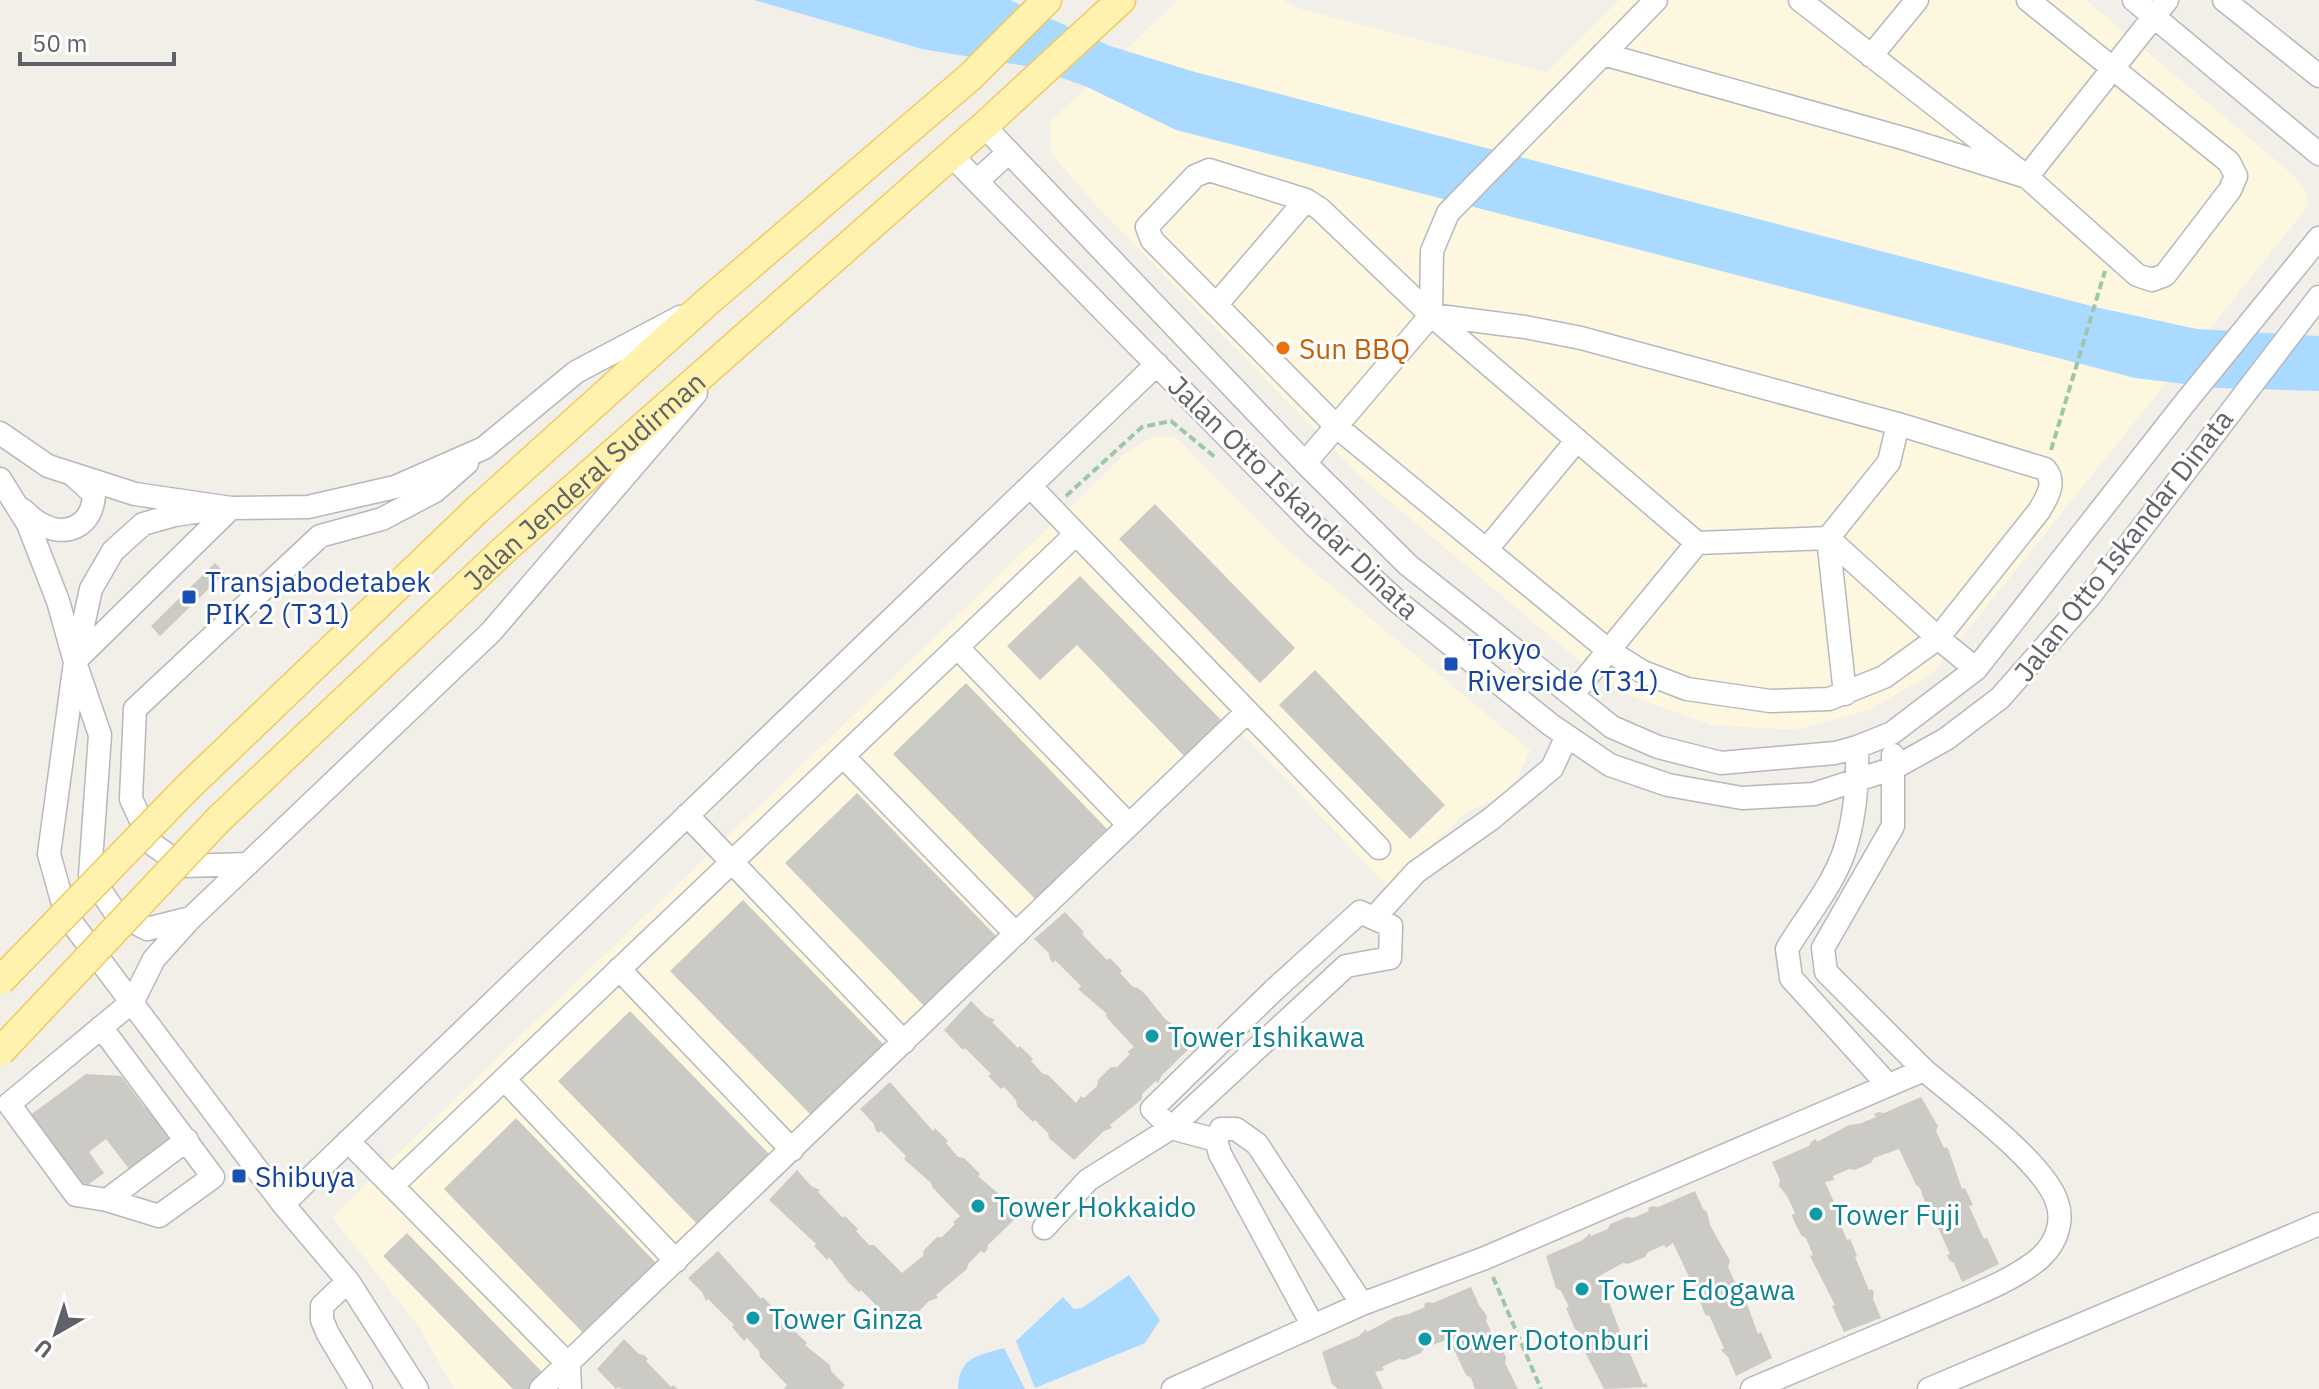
<svg xmlns="http://www.w3.org/2000/svg" width="2319" height="1389" viewBox="0 0 2319 1389" font-family="'IBM Plex Sans',sans-serif">
	<style>
		.commercial { fill: #fef7e0 }
		.water { fill: #aadaff }
		.building { fill: #cccac5 }
		.lines { fill: none; stroke-linecap: round; stroke-linejoin: round }
		.minor-casing { stroke: #b5b8bc; stroke-width: 25 }
		.major-casing { stroke: #f2c960; stroke-width: 31 }
		.path { stroke: #9cc7a9; stroke-width: 4; stroke-dasharray: 8 4; stroke-linecap: butt }
		.minor { stroke: #fff; stroke-width: 22 }
		.major { stroke: #fff2af; stroke-width: 28 }
		.major-bridge-casing { stroke: #f2c960; stroke-width: 31; stroke-linecap: butt }
		.major-bridge { stroke: #fff2af; stroke-width: 28 }
		.food-dot { fill: #e8710a; stroke: #fff; stroke-width: 3 }
		.transit-dot { fill: #1a4fb4; stroke: #fff; stroke-width: 3 }
		.culture-dot { fill: #0f9aa8; stroke: #fff; stroke-width: 3 }
		.labels { text-anchor: middle; dominant-baseline: central; stroke-width: 6; stroke-linejoin: round; paint-order: stroke }
		.food-label { font-size: 28px; fill: #c56008; stroke: #fff; text-anchor: start }
		.street-label { font-size: 28px; fill: #5f6368; stroke: #fff }
		.transit-label { font-size: 28px; fill: #164399; stroke: #fff; text-anchor: start }
		.culture-label { font-size: 28px; fill: #0d838f; stroke: #fff; text-anchor: start }
	</style>
	<rect width="100%" height="100%" fill="#f1efe8"/>
	<path class="commercial" d="M1178 0H1282L1300 9 1547 72 1619 0H2086L2293 175 2304 188 2309 205 1933 673 1871 709 1797 730 1712 725 1633 697 1576 658 1361 477 1093 202 1051 153 1050 122Z
		M1153 437H1175L1288 550 1530 750 1511 791 1467 812 1387 886 1238 729 554 1389H454L419 1327 332 1217 1127 452Z"/>
	<path class="water" d="M754 0H1010L1110 46 1195 72 2095 307 2197 329 2319 336V391L2218 388 2135 378 1176 130 1085 86 1031 67 922 49Z
		M1129 1275 1160 1320 1145 1343 1035 1388 1016 1341 1063 1297 1074 1309 1082 1308Z
		M1004 1348 1025 1389H958C959 1357 977 1356 1004 1348Z"/>
	<path class="building" d="M1155 504 1295 648 1260 683 1119 539Z
		M215 563 225 573 160 636 151 626Z
		M1080 576 1222 721 1185 757 1077 645 1040 680 1007 646Z
		M1315 670 1445 805 1410 839 1279 705Z
		M966 683 1107 829 1035 899 893 754Z
		M857 793 999 939 927 1009 785 863Z
		M743 900 885 1046 812 1116 670 971Z
		M1065 912 1084 932 1082 934 1107 960 1110 958 1122 971 1120 973 1133 987 1138 988 1145 994 1165 1019 1176 1027 1177 1033 1191 1047 1162 1075 1158 1083 1156 1081 1142 1094V1099L1135 1105 1110 1125 1112 1128 1104 1131 1074 1160 1049 1138 1048 1133 1035 1120 1033 1122 1017 1106 1016 1100 1004 1087 1001 1089 988 1076 991 1074 965 1048 963 1050 944 1030 971 1001 986 1016 995 1020 992 1022 1018 1048 1020 1046 1033 1059 1031 1061 1043 1074 1048 1075 1076 1103 1081 1096 1084 1098 1097 1086 1098 1080 1111 1067H1117L1130 1054 1127 1052 1134 1047 1107 1018 1106 1013 1078 989 1081 986 1055 960 1053 963 1050 959 1049 953 1034 939Z
		M630 1011 772 1157 700 1227 558 1081Z
		M86 1074 121 1076 145 1108 148 1106 172 1138 129 1169 106 1139 89 1152 104 1173 82 1189 29 1116Z
		M890 1082 933 1131 935 1128 948 1141 946 1143 958 1157 964 1158 980 1174 978 1176 1002 1197 1003 1202 1017 1217 988 1245 987 1250 984 1253 981 1251 968 1264 967 1269 936 1295 938 1298 929 1301 900 1330 886 1316 881 1315 874 1303 861 1290 859 1292 849 1283 829 1257 827 1260 814 1246 816 1244 769 1200 797 1170 811 1186 820 1190 818 1192 843 1218 845 1216 858 1229 856 1231 869 1245H874L902 1273 923 1256 924 1250 937 1237H942L955 1224 953 1222 960 1216 933 1188 931 1183 904 1159 906 1156 881 1131 878 1133 875 1129 874 1124 860 1109Z
		M1921 1097 1938 1126 1936 1131 1944 1148 1947 1147 1949 1151 1962 1189 1965 1188 1973 1205 1969 1206 1984 1239 1987 1238 1999 1264 1962 1282 1954 1263 1949 1260 1947 1255 1950 1254 1935 1221 1932 1222 1920 1188 1916 1185 1899 1149 1874 1158 1871 1163 1855 1170 1849 1169 1833 1176 1834 1180 1825 1182 1841 1218 1840 1223 1847 1240 1850 1239 1852 1243 1857 1256 1855 1257 1869 1290 1872 1289 1874 1293 1873 1299 1881 1318 1844 1332 1832 1306 1835 1305 1810 1256 1813 1255 1806 1238 1801 1235 1793 1219 1792 1215 1795 1213 1787 1196 1779 1186 1780 1180 1772 1162 1809 1146 1812 1141 1816 1139 1817 1142 1849 1125 1859 1124 1876 1117 1874 1114 1879 1112 1884 1113Z
		M516 1118 658 1265 585 1335 444 1189Z
		M1695 1191 1703 1209 1707 1212 1710 1225 1730 1261 1728 1267 1736 1284 1739 1282 1758 1334 1761 1332 1772 1358 1736 1376 1728 1357 1721 1350 1724 1348 1709 1315 1706 1316 1704 1312 1694 1282 1690 1279 1673 1243 1666 1248 1664 1245 1648 1252 1645 1257 1628 1264 1623 1263 1599 1276 1621 1334 1624 1333 1631 1350 1629 1351 1643 1384 1646 1383 1648 1387 1604 1389 1584 1350 1587 1349 1579 1332 1575 1329 1566 1308 1569 1307 1561 1291 1556 1288 1546 1256 1583 1240 1590 1233 1591 1236 1608 1229 1610 1224 1627 1217 1633 1218 1649 1211 1648 1208 1652 1206 1658 1207Z
		M407 1233 545 1375 530 1389H513L383 1256Z
		M718 1251 761 1299 763 1297 775 1310 773 1312 804 1340 807 1343 805 1345 830 1365 831 1371 845 1385 841 1389H784L787 1385 760 1357 759 1351 747 1338 744 1341 732 1327 734 1325 708 1299 706 1301 702 1292 688 1278Z
		M1471 1287 1479 1305 1487 1316 1486 1321 1494 1338 1496 1337 1506 1357 1505 1363 1518 1389H1475L1471 1378 1466 1375 1449 1339 1424 1348 1421 1353 1404 1360 1399 1359 1382 1367 1384 1370 1375 1372 1383 1389H1338L1332 1384 1322 1352 1359 1336 1366 1329 1367 1332 1395 1317 1409 1314 1425 1307 1424 1304 1428 1302 1433 1303Z
		M624 1339 639 1354 644 1355 648 1359 646 1361 671 1387 673 1385 678 1389H621L619 1387 616 1389 597 1369Z"/>
	<g class="lines">
		<defs>
			<path id="minor" d="M1800 0 2027 177 2137 275 2152 280 2165 275 2230 190 2236 176 2229 162 2028 0
				M2134 0 2319 154
				M2224 0 2319 76
				M1603 54 1906 139 2027 177 2167 0
				M1871 56 1917 0
				M984 126 1305 463 1408 565 1612 727 1658 747 1721 763 1835 753 1857 747 1892 733 1976 669 2184 404 2319 238
				M951 155 1315 526 1398 602 1551 725 1610 765 1668 785 1742 798 1814 794 1894 768 1946 739 2000 698 2089 597 2319 297
				M977 181 1009 152
				M1216 305 1306 200
				M1431 315 1525 327 1581 338 1898 424 2045 469C2057 483 2047 497 2039 511L1938 638 1884 677 1829 699 1770 701 1687 689 1643 672 1608 650 1337 427 1152 240 1147 227 1195 176 1209 170 1306 200 1320 209 1431 315 1697 543 1828 538 1938 638 1976 669
				M0 433 48 466 135 494 231 508 308 507 395 487 484 448 576 372 680 317
				M1305 463 1431 315 1432 251 1448 213 1656 0
				M0 479 28 524 58 601 75 662 49 854 66 915 283 1204 348 1281 417 1389
				M1030 486 1379 848
				M23 510C28 514 33 520 39 523 66 539 93 526 94 494L75 477
				M1487 549 1577 440
				M957 647 1129 825
				M75 661 231 508
				M1845 694 1828 538 1889 462 1898 424
				M1572 695 1697 543
				M1857 747C1858 781 1855 819 1844 852 1832 887 1806 917 1787 949L1791 978 1888 1085
				M1893 755V826L1823 948 1826 972 1924 1070
				M843 756 1016 934
				M687 815 904 1042
				M248 864 184 866 152 844 131 799 135 709 320 536 382 519 435 491 467 463
				M191 918 147 929 115 912 90 875 100 735 75 662 91 589 113 551 143 524 175 515 202 511
				M1374 918 1416 872 1491 819 1552 768 1567 736
				M619 969 792 1150
				M101 1027 213 1177 159 1216 107 1200 76 1195 9 1104 133 1001 154 959 191 918 491 632 696 393
				M504 1079 676 1261
				M348 1141 569 1365 570 1389
				M392 1186 1076 534
				M107 1200 187 1140
				M283 1204 1157 364
				M1044 1228 1088 1180 1171 1128 1346 966 1390 958 1391 926 1360 912 1274 990 1152 1109 1171 1128 1216 1140
				M348 1281 322 1306V1320L328 1334 361 1389
				M1313 1326 1220 1154 1216 1140 1221 1129H1236L1257 1144 1362 1304
				M541 1389 1247 712
				M1173 1389 1362 1304 1485 1258 1924 1070C1958 1099 2044 1162 2057 1202 2064 1222 2056 1243 2041 1257 2016 1280 1964 1299 1932 1313 1872 1338 1812 1364 1752 1389
				M1929 1389 2319 1224"/>
			<g id="major">
				<path d="M187 788 478 509 705 304 970 77 1047 0"/>
				<path id="s1" d="M219 819 507 547 984 126 1121 0"/>
			</g>
		</defs>
		<use href="#minor" class="minor-casing"/>
		<use href="#major" class="major-casing"/>
		<path class="path" d="M2051 450 2105 271
			M1066 496 1142 427 1171 421 1216 458
			M1493 1277 1541 1389"/>
		<use href="#minor" class="minor"/>
		<use href="#major" class="major"/>
		<defs>
			<path id="major-bridge" d="M0 981 187 788
				M0 1052 219 819"/>
		</defs>
		<use href="#major-bridge" class="major-bridge-casing"/>
		<use href="#major-bridge" class="major-bridge"/>
	</g>
	<circle class="food-dot" cx="1283" cy="348" r="8"/>
	<g class="transit-dot">
		<rect x="181" y="589" width="16" height="16" rx="4"/>
		<rect x="1443" y="656" width="16" height="16" rx="4"/>
		<rect x="231" y="1168" width="16" height="16" rx="4"/>
	</g>
	<g class="culture-dot">
		<circle cx="1152" cy="1036" r="8"/>
		<circle cx="978" cy="1206" r="8"/>
		<circle cx="1816" cy="1214" r="8"/>
		<circle cx="1582" cy="1289" r="8"/>
		<circle cx="753" cy="1318" r="8"/>
		<circle cx="1425" cy="1339" r="8"/>
	</g>
	<g class="labels">
		<g class="food-label">
			<text x="1299" y="348">Sun BBQ</text>
		</g>
		<g class="street-label">
			<text stroke="none"><textPath href="#s1" startOffset="498">Jalan Jenderal Sudirman</textPath></text>
			<text transform="translate(1294 497) rotate(44)">Jalan Otto Iskandar Dinata</text>
			<text transform="translate(2123 545) rotate(-52)">Jalan Otto Iskandar Dinata</text>
		</g>
		<g class="transit-label">
			<text x="205" y="581">Transjabodetabek<tspan x="205" dy="32">PIK 2 (T31)</tspan></text>
			<text x="1467" y="648">Tokyo<tspan x="1467" dy="32">Riverside (T31)</tspan></text>
			<text x="255" y="1176">Shibuya</text>
		</g>
		<g class="culture-label">
			<text x="1168" y="1036">Tower Ishikawa</text>
			<text x="994" y="1206">Tower Hokkaido</text>
			<text x="1832" y="1214">Tower Fuji</text>
			<text x="1598" y="1289">Tower Edogawa</text>
			<text x="769" y="1318">Tower Ginza</text>
			<text x="1441" y="1339">Tower Dotonburi</text>
		</g>
	</g>
	<g transform="translate(56 1333) rotate(219)" stroke="#ffffff" stroke-width="6" paint-order="stroke">
	<path d="M0-6L14 30L0 20L-14 30Z" fill="#5f6368"/>
	<text y="-12" font-size="22" font-weight="bold" text-anchor="middle" fill="#5f6368">U</text>
	</g>
	<path d="M20 52v12h154v-12" fill="none" stroke="#5f6368" stroke-width="4"/>
	<text x="32" y="52" font-size="24" fill="#5f6368" stroke="#ffffff" stroke-width="6" paint-order="stroke">50 m</text>
</svg>
